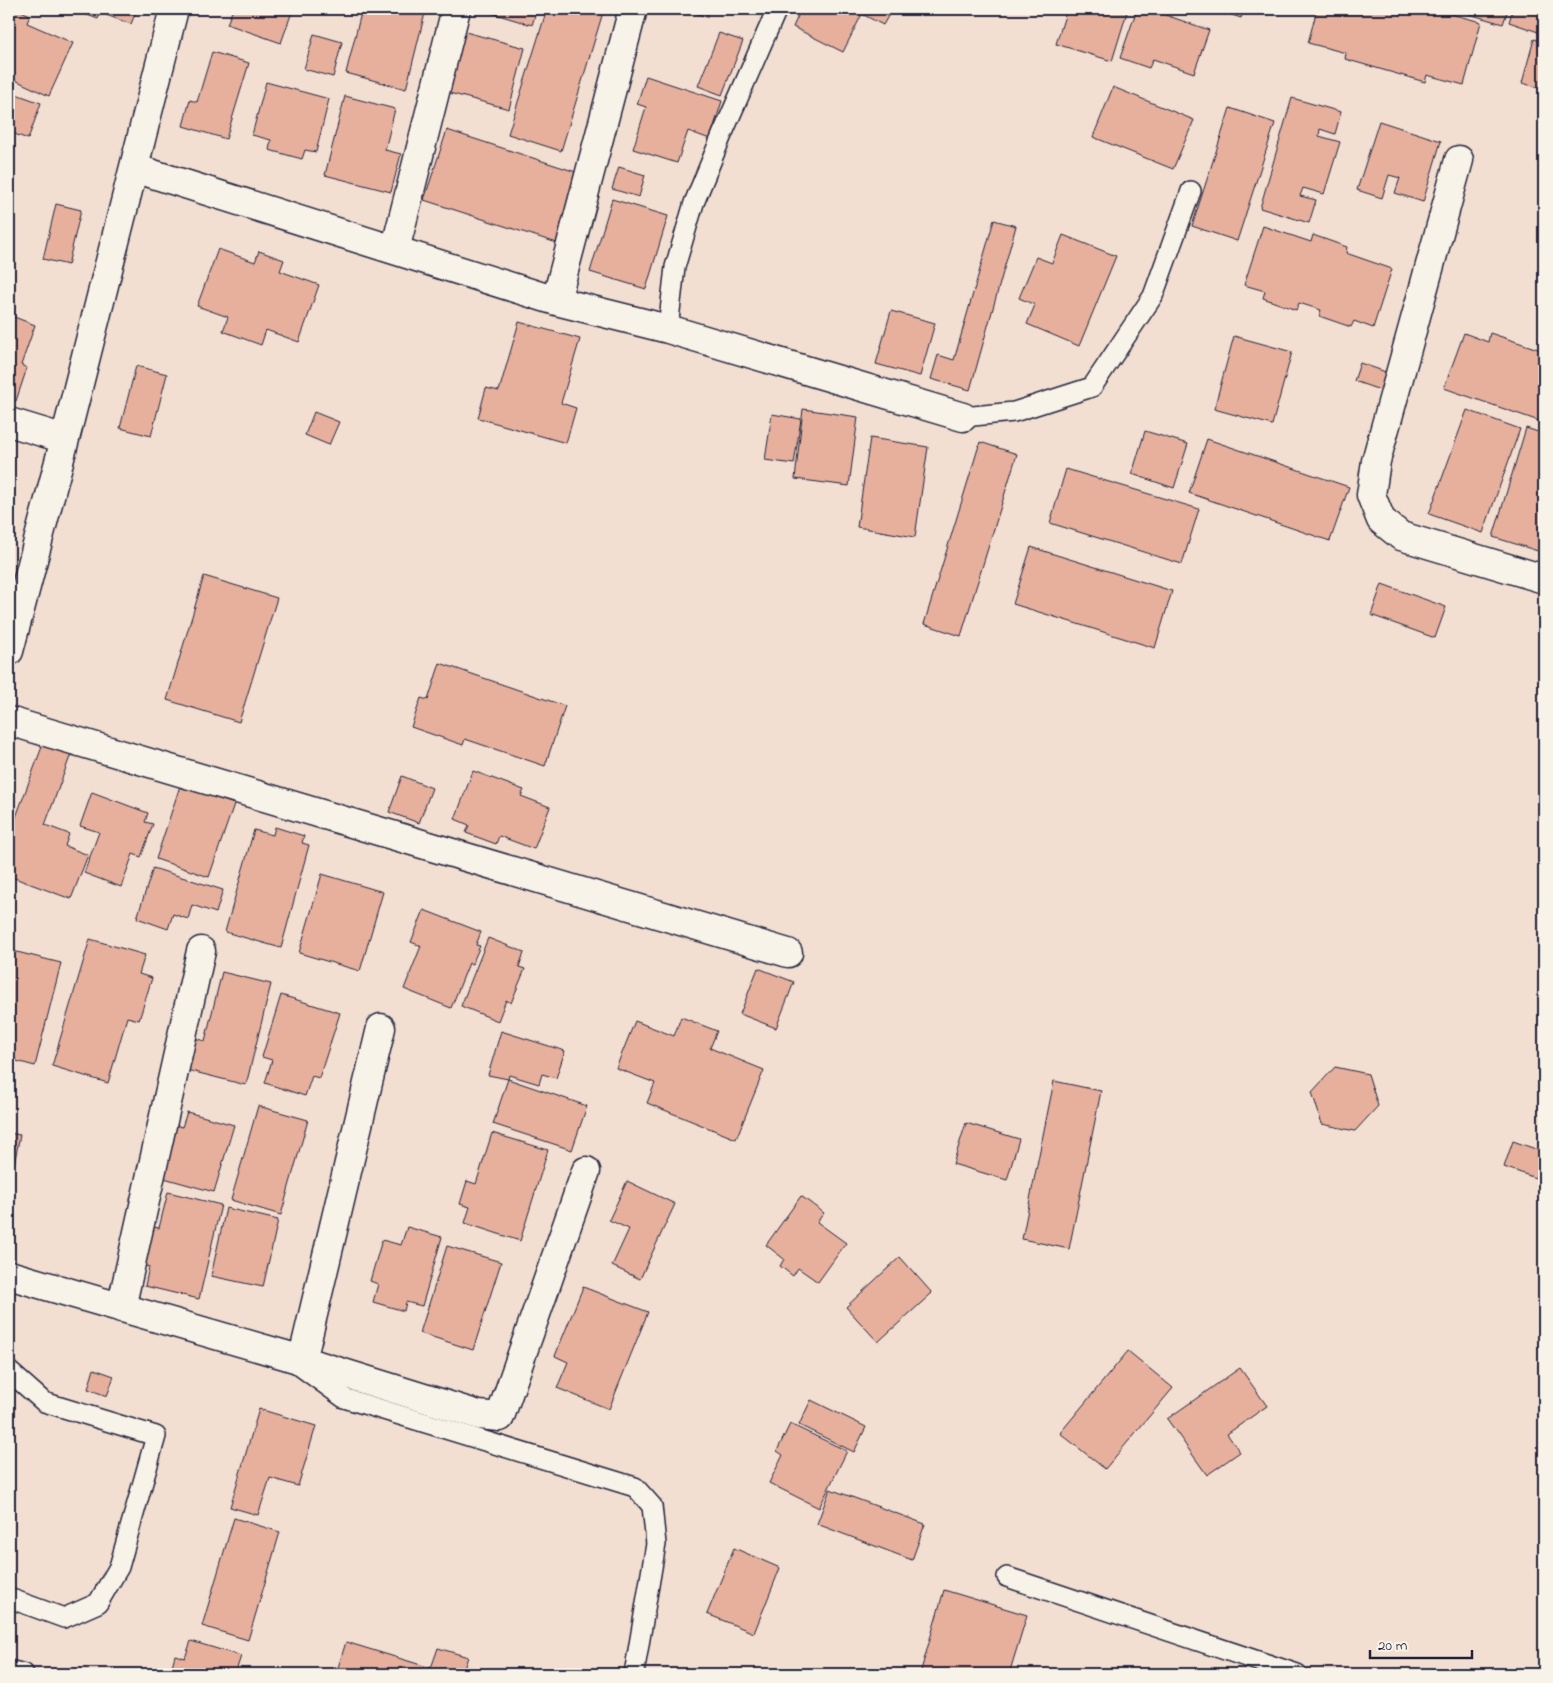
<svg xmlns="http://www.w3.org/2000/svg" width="1553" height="1683" viewBox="0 0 1553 1683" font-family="'Indie Flower',sans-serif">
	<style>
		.building { fill: #e7b09d; stroke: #22223b }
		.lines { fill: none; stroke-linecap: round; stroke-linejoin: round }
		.service-casing { stroke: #22223b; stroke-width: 22 }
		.minor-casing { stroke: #22223b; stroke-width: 31 }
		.service { stroke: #f7f3e8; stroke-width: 19 }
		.minor { stroke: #f7f3e8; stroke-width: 28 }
	</style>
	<rect width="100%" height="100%" fill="#f2dfd2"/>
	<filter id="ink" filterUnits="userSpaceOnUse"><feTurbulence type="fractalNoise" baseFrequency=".02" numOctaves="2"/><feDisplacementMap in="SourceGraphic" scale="10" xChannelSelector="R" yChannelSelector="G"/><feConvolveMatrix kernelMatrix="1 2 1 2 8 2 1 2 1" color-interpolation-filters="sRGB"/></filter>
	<g filter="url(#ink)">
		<path class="building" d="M9 9H17L30 15 27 23 73 43 49 96 9 77Z
			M71 9H101L98 19Z
			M108 9H137L131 24 106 15Z
			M233 9H293L281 43 227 24Z
			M362 9H426L406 89 346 73Z
			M478 9H537L532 25Z
			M547 9H604L561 151 508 134Z
			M682 9H709L707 17Z
			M800 9H892L883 25 862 14 843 52 793 27 798 16 796 15Z
			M1067 9H1128L1112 61 1056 44Z
			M1137 9H1148L1209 30 1194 73 1153 59 1149 68 1120 58Z
			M1214 9H1244L1241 18Z
			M1317 9H1432L1481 22 1464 85 1427 75 1425 82 1345 59 1346 53 1308 43Z
			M1470 9H1508L1503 24 1469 14Z
			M1513 9H1544V34L1509 22Z
			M458 30 525 48 509 109 442 91Z
			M719 33 743 41 722 95 698 86Z
			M314 34 342 42 333 77 304 69Z
			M1534 39 1544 42V89L1522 83Z
			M212 52 249 63 226 139 183 126 190 100 197 102Z
			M646 76 722 101 710 139 688 131 677 163 633 149 646 107 637 104Z
			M266 82 329 99 316 152 305 150 302 159 269 150 271 140 252 135Z
			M1113 87 1194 120 1173 169 1093 137Z
			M16 94 41 103 28 139 9 132V106H11Z
			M345 96 395 109 385 150 401 154 391 192 325 175Z
			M1292 98 1341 112 1335 134 1320 129 1319 136 1340 142 1324 194 1303 188 1300 196 1316 200 1309 223 1260 208Z
			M1230 108 1275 123 1237 241 1192 226Z
			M1379 121 1441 141 1423 202 1395 193 1400 178 1389 175 1382 198 1357 190Z
			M447 130 579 173 557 243 424 200Z
			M619 167 645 175 639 197 612 189Z
			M612 199 668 216 646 289 590 272Z
			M9 200 13 202 9 215Z
			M56 204 81 210 68 265 43 259Z
			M994 220 1016 226 970 390 931 379 938 355 954 360Z
			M1263 226 1311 242 1313 235 1347 247 1346 253 1392 269 1373 328 1354 321 1351 327 1319 316 1321 310 1299 303 1296 310 1263 298 1265 291 1244 285Z
			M1063 235 1116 256 1079 346 1027 324 1035 305 1019 298 1036 257 1052 263Z
			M218 249 255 262 259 251 284 260 280 271 319 285 299 342 266 330 261 345 223 331 228 317 197 306Z
			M891 311 935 323 920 376 876 364Z
			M9 315 35 325 21 365 27 368 16 401 9 398Z
			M519 322 580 339 561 403 576 408 566 443 478 418 486 388 499 391Z
			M1464 333 1488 342 1490 333 1541 350 1538 359 1544 361V414L1542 422 1444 388Z
			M1234 336 1292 352 1272 425 1214 409Z
			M1360 363 1386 372 1380 390 1354 381Z
			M136 366 167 374 151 436 120 428Z
			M803 409 858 417 849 486 795 479Z
			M1467 410 1520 429 1483 533 1429 514Z
			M314 412 339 422 329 445 305 435Z
			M772 414 801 419 794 464 765 460Z
			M1526 428 1544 434V532L1538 551 1493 537Z
			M1145 431 1188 444 1174 488 1132 474Z
			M870 438 928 447 915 537 857 527Z
			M1207 439 1349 487 1330 541 1189 493Z
			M980 442 1017 454 961 636 924 624Z
			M1066 469 1199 509 1182 564 1050 523Z
			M1031 547 1172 591 1155 648 1013 604Z
			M204 576 277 598 239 722 167 700Z
			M1382 584 1446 607 1435 638 1371 615Z
			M440 663 565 706 545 766 465 739 463 745 411 727 421 698 428 700Z
			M43 744 71 754 45 825 69 834 65 846 88 855 71 899 9 876V836Z
			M473 771 524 790 521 796 550 807 534 849 499 836 496 844 466 833 469 825 455 819Z
			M402 776 432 788 419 823 389 812Z
			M180 786 234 804 209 877 156 859Z
			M92 792 148 813 145 822 153 824 141 857 133 854 121 887 84 873 99 832 80 826Z
			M275 827 304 836 302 843 309 845 281 948 225 932 254 830 273 835Z
			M153 868 223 890 216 913 192 905 188 919 173 914 168 929 137 918Z
			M322 874 383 892 360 971 299 953Z
			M424 910 481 932 476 945 480 946 472 964 469 963 451 1008 404 989 421 946 411 942Z
			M488 938 524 952 519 967 525 969 511 1003 506 1000 498 1021 461 1006Z
			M90 939 145 955 139 974 152 978 139 1020 127 1017 108 1083 52 1066Z
			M9 950 61 963 35 1066 9 1059Z
			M758 968 794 982 776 1028 740 1014Z
			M222 972 271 984 246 1085 179 1068 186 1036 205 1041Z
			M281 995 340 1013 319 1078 312 1076 305 1096 265 1083 272 1060 262 1057Z
			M681 1017 717 1031 710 1048 764 1070 736 1139 647 1103 655 1083 616 1068 635 1021 674 1036Z
			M501 1031 565 1051 556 1078 542 1074 539 1084 509 1075 508 1079 488 1075Z
			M1335 1067 1368 1074 1378 1106 1355 1131 1322 1124 1312 1092Z
			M508 1079 587 1106 572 1150 493 1124Z
			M1054 1081 1101 1091 1069 1249 1022 1239Z
			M258 1106 308 1120 281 1215 231 1200Z
			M187 1112 234 1125 214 1192 164 1178 170 1123 182 1127Z
			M966 1123 1019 1139 1007 1180 953 1164Z
			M9 1133 20 1135 9 1189Z
			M492 1133 548 1150 520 1241 465 1223 470 1207 460 1204 467 1181 476 1184Z
			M1513 1141 1544 1152V1181L1504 1167Z
			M627 1181 675 1204 640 1279 612 1266 629 1229 609 1220Z
			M168 1192 221 1205 199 1299 145 1286 149 1267 139 1264 148 1226 159 1228Z
			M801 1196 824 1213 817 1222 846 1243 818 1282 798 1268 793 1276 780 1266 784 1259 766 1245Z
			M226 1208 278 1220 263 1287 211 1276Z
			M407 1227 442 1237 422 1306 406 1302 404 1311 373 1302 378 1284 370 1281 382 1240 401 1245Z
			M447 1246 501 1262 473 1350 420 1333Z
			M900 1257 932 1293 878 1342 846 1307Z
			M583 1287 648 1312 609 1409 557 1388 568 1362 555 1356Z
			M1128 1351 1173 1388 1105 1469 1060 1433Z
			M1240 1368 1267 1406 1227 1434 1240 1452 1207 1475 1167 1419Z
			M94 1369 114 1376 107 1396 88 1389Z
			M811 1400 866 1427 854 1452 799 1425Z
			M259 1409 316 1426 298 1486 270 1478 258 1515 230 1507Z
			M790 1424 847 1451 819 1508 769 1483 783 1455 777 1451Z
			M830 1489 925 1524 912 1560 817 1524Z
			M234 1518 280 1532 248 1640 202 1626Z
			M734 1548 780 1568 754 1633 707 1614Z
			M944 1590 1027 1615 1009 1674H920Z
			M191 1641 241 1656 235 1674H170L175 1655 185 1658Z
			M346 1642 431 1668 438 1648 468 1657 462 1674H336Z"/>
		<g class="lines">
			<defs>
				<path id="service" d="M668 329 675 267 694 203 722 135 777 9
					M963 417 1014 412 1092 387 1153 296 1191 191
					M300 1366 344 1398 635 1487 652 1506 656 1544 634 1674
					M9 1371 44 1402 156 1436 119 1567 98 1603 64 1618 9 1598
					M1007 1577 1297 1674
					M9 1670 24 1674"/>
				<path id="minor" d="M1459 160 1376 461 1371 495 1381 520 1401 536 1544 579
					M134 168 556 301 668 329 963 417
					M395 250 456 9
					M556 301 633 9
					M9 422 65 439
					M9 651 65 439 174 9
					M9 721 788 953
					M9 1275 285 1355 479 1415 500 1417 586 1171
					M121 1308 201 951
					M302 1361 381 1028"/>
			</defs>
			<use href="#service" class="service-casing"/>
			<use href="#minor" class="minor-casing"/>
			<use href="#service" class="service"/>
			<use href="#minor" class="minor"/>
		</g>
	</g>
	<rect width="1553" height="1683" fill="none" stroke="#f7f3e8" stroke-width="30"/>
	<rect x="15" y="15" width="1523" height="1653" fill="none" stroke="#22223b" stroke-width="2" filter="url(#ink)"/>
	<path d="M1370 1650v8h102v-8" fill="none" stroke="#22223b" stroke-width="2.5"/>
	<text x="1378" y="1650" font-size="15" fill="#22223b" stroke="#f7f3e8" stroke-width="4" paint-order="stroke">20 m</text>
</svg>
